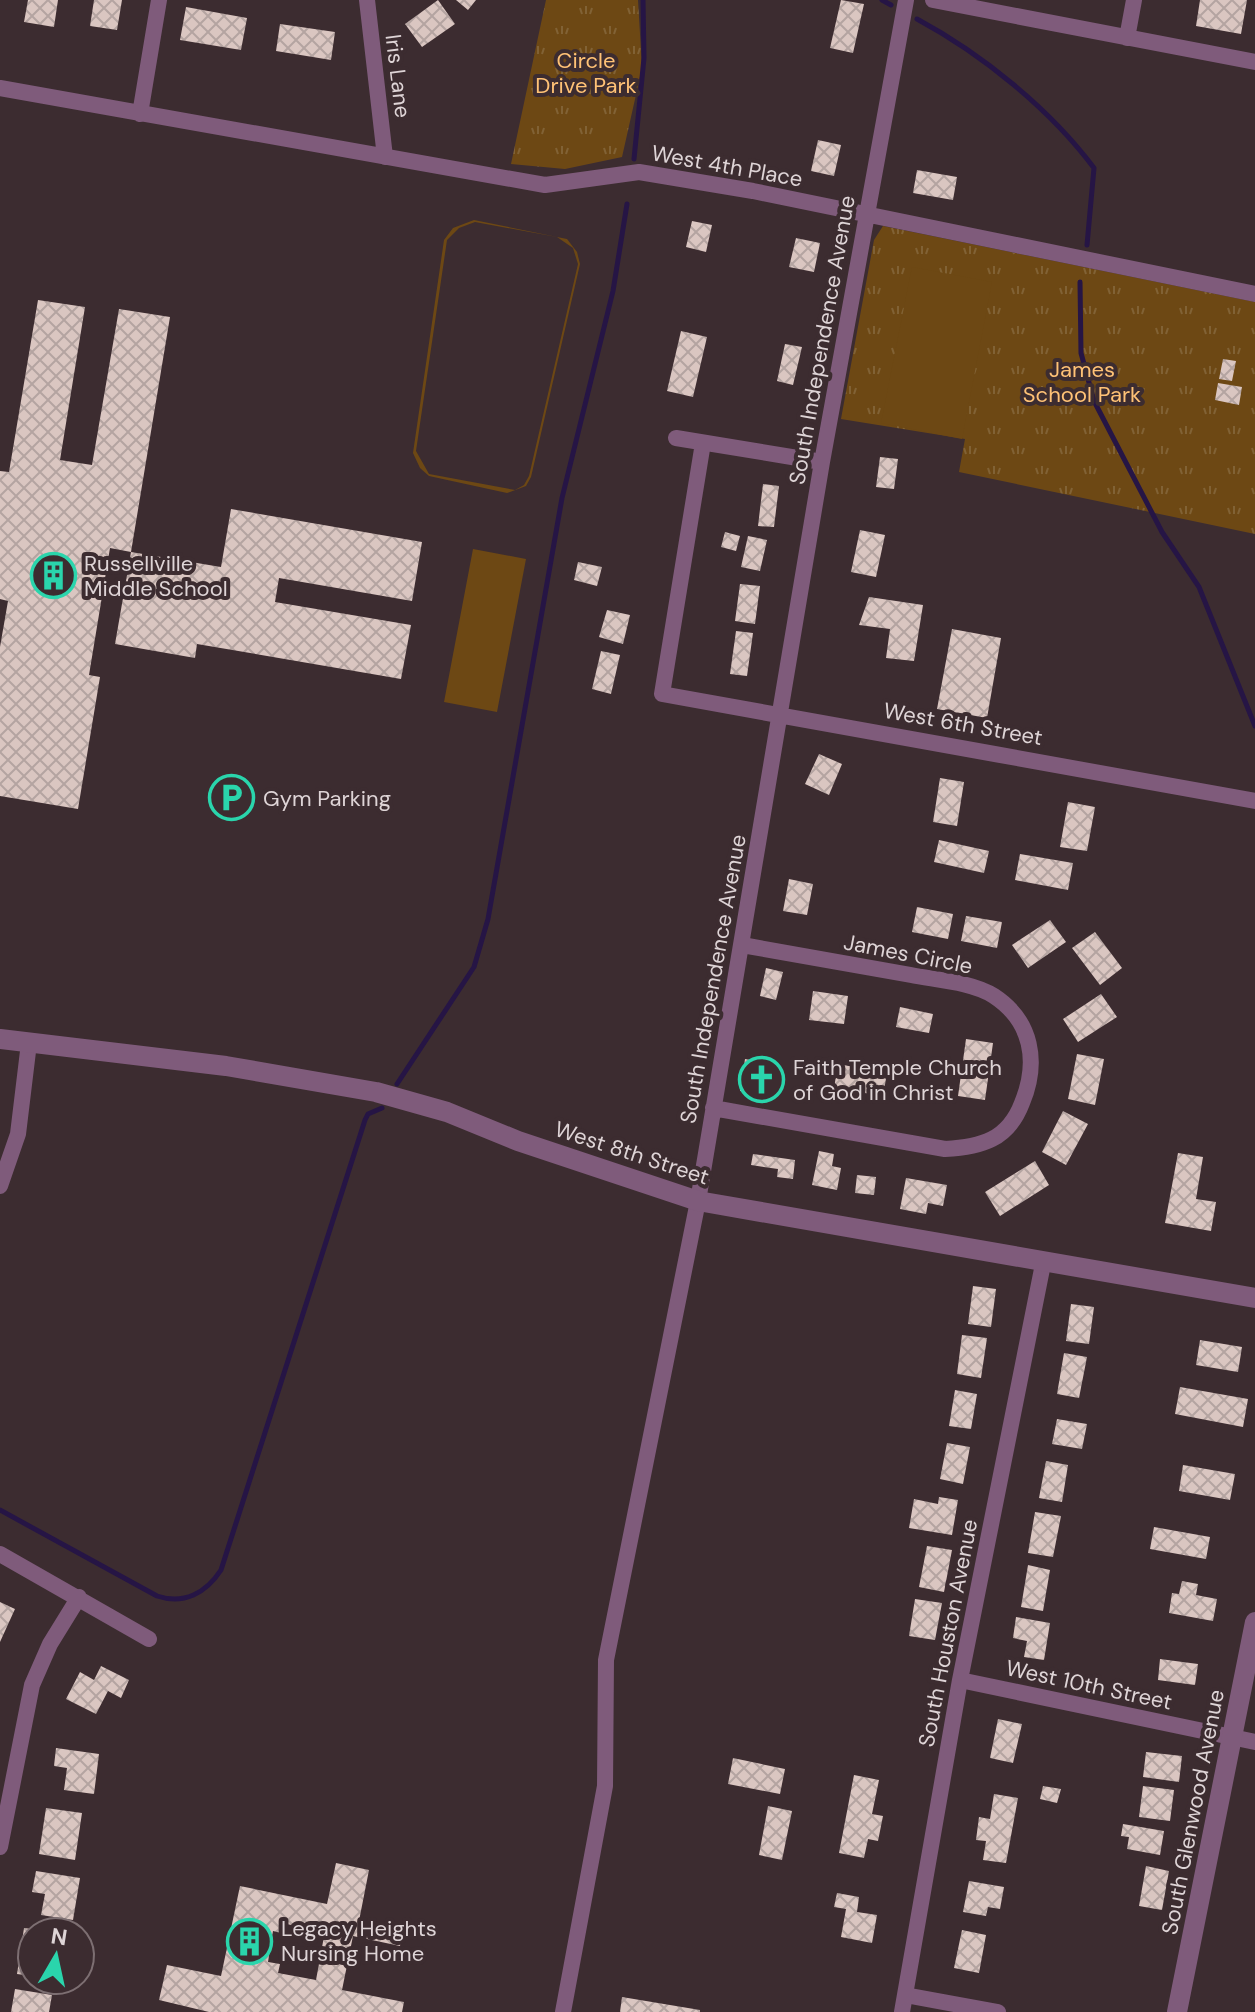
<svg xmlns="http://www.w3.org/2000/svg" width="1255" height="2012" viewBox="0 0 1255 2012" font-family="'DM Sans',sans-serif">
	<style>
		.grass { fill: url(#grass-tufts) }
		.garden { fill: #6d4814; fill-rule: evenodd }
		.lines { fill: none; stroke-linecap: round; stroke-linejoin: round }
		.stream { stroke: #261545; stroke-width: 5 }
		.building { fill: url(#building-cross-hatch); fill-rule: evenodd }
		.minor { stroke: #7f5b7b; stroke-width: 16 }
		.tertiary { stroke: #7f5b7b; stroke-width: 20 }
		.labels { text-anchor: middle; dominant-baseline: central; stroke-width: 8; stroke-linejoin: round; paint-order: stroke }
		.park-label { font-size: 22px; fill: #ffc276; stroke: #3c2c30 }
		.street-label { font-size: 22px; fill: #ded4d6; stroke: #3c2c30 }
		.poi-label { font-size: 22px; fill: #ded4d6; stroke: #3c2c30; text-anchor: start }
	</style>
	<defs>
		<pattern id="grass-tufts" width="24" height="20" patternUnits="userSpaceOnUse" patternTransform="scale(2)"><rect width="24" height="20" fill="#6d4814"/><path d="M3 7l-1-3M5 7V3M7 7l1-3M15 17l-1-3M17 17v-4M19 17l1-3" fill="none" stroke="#816235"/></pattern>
		<pattern id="building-cross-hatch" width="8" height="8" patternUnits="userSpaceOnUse" patternTransform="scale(2)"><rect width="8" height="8" fill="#dac6c1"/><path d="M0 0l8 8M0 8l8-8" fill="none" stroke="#b4a4a1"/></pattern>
	</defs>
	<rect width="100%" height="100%" fill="#3c2c30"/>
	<path class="grass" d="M546 0H638L642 68 622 157 565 169 511 164Z
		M883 226 1255 302V534L959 472 965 439 841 419 874 240Z"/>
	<path class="garden" d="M474 220 567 239 577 252 580 264 531 477 526 486 507 493 429 476 420 468 413 453 444 240 453 228ZM475 222 557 237 573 248 578 264 529 476 524 485 515 490 429 474 416 451 447 240 459 228Z
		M912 267 992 282 962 439 881 423Z
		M473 549 526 559 497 712 444 702Z"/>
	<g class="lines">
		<path class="stream" d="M882 0 891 5
			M917 19C982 54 1050 109 1094 168L1087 245
			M634 159 644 58 643 0
			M1080 282 1081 353 1094 401 1162 532 1199 587 1255 726
			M397 1084 474 967 488 919 562 498 613 291 627 204
			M0 1510 157 1596C184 1605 206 1593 221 1570L365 1120 368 1114 382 1108"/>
	</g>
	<path class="building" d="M28 0H58L54 27 24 22Z
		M94 0H122L117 30 90 26Z
		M438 0 455 24 422 47 405 24Z
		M456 0H476L468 10Z
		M841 0 864 4 853 53 830 48Z
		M1200 0H1247L1241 34 1196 26Z
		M186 7 247 18 241 50 180 40Z
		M280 24 335 32 331 60 276 51Z
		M818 140 841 145 834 176 811 171Z
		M917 170 957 177 953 200 913 193Z
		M692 221 712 225 706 252 686 247Z
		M796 238 820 243 814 272 789 267Z
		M38 300 85 307 60 460 92 465 119 309 170 317 131 552 110 548 89 675 100 677 78 809 0 796V647L8 601 0 599V471L9 472Z
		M681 331 707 337 693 397 667 391Z
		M785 344 802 347 793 385 777 381Z
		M1223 359 1236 361 1232 381 1219 379Z
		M1218 383 1242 387 1239 405 1215 400Z
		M880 457 898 459 894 489 876 487Z
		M763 484 779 486 774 527 758 526Z
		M231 509 422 542 412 601 279 578 275 602 411 625 401 679 197 644 195 658 115 644 131 552 221 567Z
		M860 530 885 535 876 577 851 572Z
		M725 532 740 536 736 551 721 547Z
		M748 536 767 540 760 571 741 567Z
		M578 562 602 567 597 586 574 580Z
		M740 584 760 586 755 624 735 621Z
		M869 597 923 605 914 661 886 658 890 629 859 625Z
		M607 610 630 615 623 644 599 637Z
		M952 629 1001 638 987 718 937 709Z
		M736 631 753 633 747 676 730 674Z
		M601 651 620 655 611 694 592 689Z
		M819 754 842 764 829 795 805 784Z
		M940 778 964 782 957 826 933 822Z
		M1068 802 1095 807 1087 851 1060 847Z
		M939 840 989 851 984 873 934 862Z
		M1020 854 1073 863 1068 890 1015 880Z
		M789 879 813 884 807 915 783 911Z
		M917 907 953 914 948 939 912 932Z
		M966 916 1002 922 997 948 961 941Z
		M1050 920 1066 942 1028 968 1012 945Z
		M1095 932 1122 968 1100 985 1072 948Z
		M766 968 783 972 776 1000 760 996Z
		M813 991 848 996 844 1024 809 1020Z
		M1101 994 1117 1017 1078 1042 1063 1019Z
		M900 1007 933 1014 929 1033 896 1027Z
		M966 1039 993 1043 985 1100 958 1096Z
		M1077 1054 1104 1059 1095 1105 1068 1099Z
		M745 1059 770 1063 769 1070 783 1072 780 1090 765 1088 761 1095 740 1091Z
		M838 1064 887 1073 883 1096 834 1088Z
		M1063 1111 1088 1124 1066 1165 1042 1152Z
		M819 1151 834 1154 832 1166 841 1168 837 1190 812 1185Z
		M1178 1153 1203 1157 1196 1199 1216 1202 1211 1231 1165 1223Z
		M753 1154 795 1160 793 1179 777 1177 778 1169 751 1165Z
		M1035 1161 1049 1185 1000 1216 985 1192Z
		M857 1175 876 1177 874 1195 855 1193Z
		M906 1178 947 1185 943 1206 928 1203 926 1214 900 1209Z
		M973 1286 996 1289 991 1327 968 1324Z
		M1071 1304 1094 1307 1089 1344 1066 1341Z
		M962 1335 987 1338 981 1378 957 1374Z
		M1200 1340 1242 1347 1238 1372 1196 1365Z
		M1064 1353 1087 1357 1079 1398 1057 1394Z
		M1180 1387 1248 1399 1243 1427 1175 1414Z
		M955 1390 977 1394 971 1429 949 1426Z
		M1057 1419 1087 1424 1082 1449 1052 1444Z
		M947 1443 970 1447 963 1484 940 1479Z
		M1046 1461 1068 1465 1062 1502 1039 1498Z
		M1183 1465 1235 1474 1230 1500 1179 1491Z
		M939 1497 958 1500 952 1535 909 1528 914 1499 938 1504Z
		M1035 1512 1061 1516 1053 1557 1028 1553Z
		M1154 1527 1210 1537 1206 1559 1150 1549Z
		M927 1546 952 1550 944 1592 919 1587Z
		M1028 1565 1050 1570 1043 1611 1021 1607Z
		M1182 1581 1198 1584 1196 1595 1217 1599 1213 1621 1169 1613 1172 1593 1179 1594Z
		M915 1599 942 1603 935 1640 909 1636Z
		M0 1602 15 1609 0 1642Z
		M1016 1617 1050 1623 1044 1660 1024 1657 1027 1641 1013 1638Z
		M1160 1659 1198 1664 1195 1685 1158 1680Z
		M101 1666 129 1680 121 1698 108 1691 96 1714 66 1699 80 1672 94 1680Z
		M998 1719 1022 1724 1013 1763 990 1758Z
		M56 1748 99 1754 94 1794 64 1790 67 1768 54 1766Z
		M1146 1752 1182 1756 1179 1782 1143 1777Z
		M733 1758 785 1769 780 1794 728 1784Z
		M854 1775 879 1780 872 1814 883 1816 878 1841 868 1839 864 1858 839 1853Z
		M1043 1786 1061 1789 1057 1803 1040 1799Z
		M1143 1786 1174 1790 1170 1821 1139 1817Z
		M994 1794 1018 1798 1006 1863 983 1860 986 1841 976 1840 979 1817 990 1819Z
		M768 1806 792 1811 782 1860 759 1855Z
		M46 1808 82 1813 75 1860 39 1854Z
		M1123 1824 1164 1831 1160 1855 1127 1849 1129 1837 1121 1836Z
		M336 1863 369 1870 359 1921 403 1930 400 1946 353 1936 342 1990 404 2002 402 2012H209L159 2000 167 1965 221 1976 240 1886 327 1904ZM286 1924 325 1931 316 1980 278 1973 280 1964 268 1962 273 1931 285 1934Z
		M1146 1866 1169 1871 1162 1910 1139 1906Z
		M36 1871 80 1878 73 1920 41 1915 45 1894 32 1892Z
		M969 1881 1004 1887 1000 1909 988 1907 986 1916 963 1912Z
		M837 1893 859 1897 857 1912 877 1915 872 1943 841 1937 846 1909 834 1907Z
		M24 1928 39 1930 32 1932V1976L17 1974Z
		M962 1930 986 1935 979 1973 954 1968Z
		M15 1989 52 1995 49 2012H11Z
		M622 1997 700 2010V2012H620Z"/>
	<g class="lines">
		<path class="minor" d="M367 0 385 157
			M933 0 1255 62
			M1127 38 1134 0
			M0 88 545 185 639 172 753 191 1255 294
			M140 114 159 0
			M676 438 822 462
			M703 443 662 694 1255 801
			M713 1108 945 1149C981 1147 1008 1140 1022 1103 1039 1062 1032 1021 994 996 972 982 936 980 911 975 854 965 798 955 742 945
			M0 1186 18 1134 29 1043
			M0 1554 149 1639
			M960 1680 1255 1742
			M0 1847 32 1685 50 1644 79 1597
			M905 1995 998 2012
			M563 2012 605 1786 606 1660 698 1201 822 462 906 0
			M902 2012 960 1680 1043 1264"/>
		<path class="tertiary" d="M0 1039 226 1066 376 1092 447 1112 518 1141 698 1201 1255 1298
			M1177 2012 1255 1622"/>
	</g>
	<defs>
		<symbol id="building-ring" viewBox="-11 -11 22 22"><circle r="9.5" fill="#3c2c30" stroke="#2ad5ac" stroke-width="1.5"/><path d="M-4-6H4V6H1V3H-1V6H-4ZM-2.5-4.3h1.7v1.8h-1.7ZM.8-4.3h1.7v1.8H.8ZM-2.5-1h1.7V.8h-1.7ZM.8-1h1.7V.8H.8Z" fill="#2ad5ac"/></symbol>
		<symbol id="parking-ring" viewBox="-11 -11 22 22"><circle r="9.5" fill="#3c2c30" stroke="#2ad5ac" stroke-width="1.5"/><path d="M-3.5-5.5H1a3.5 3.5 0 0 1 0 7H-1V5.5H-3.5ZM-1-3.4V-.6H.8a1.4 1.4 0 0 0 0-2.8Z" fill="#2ad5ac"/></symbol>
		<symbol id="church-ring" viewBox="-11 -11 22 22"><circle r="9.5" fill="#3c2c30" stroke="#2ad5ac" stroke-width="1.5"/><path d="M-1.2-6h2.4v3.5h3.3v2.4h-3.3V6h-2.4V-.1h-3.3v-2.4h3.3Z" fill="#2ad5ac"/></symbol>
	</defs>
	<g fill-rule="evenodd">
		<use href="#building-ring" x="28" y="550" width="51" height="51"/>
		<use href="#parking-ring" x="206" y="772" width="51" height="51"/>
		<use href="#church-ring" x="736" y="1054" width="51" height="51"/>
		<use href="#building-ring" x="224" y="1916" width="51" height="51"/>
	</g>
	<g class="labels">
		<g class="park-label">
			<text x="586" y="60">Circle<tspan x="586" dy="25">Drive Park</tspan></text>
			<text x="1082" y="369">James<tspan x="1082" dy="25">School Park</tspan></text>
		</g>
		<g class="street-label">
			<text transform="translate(398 76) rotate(83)">Iris Lane</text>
			<text transform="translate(727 166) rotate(10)">West 4th Place</text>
			<text transform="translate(822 340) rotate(-80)">South Independence Avenue</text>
			<text transform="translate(963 724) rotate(10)">West 6th Street</text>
			<text transform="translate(908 954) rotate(11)">James Circle</text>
			<text transform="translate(713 979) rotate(-80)">South Independence Avenue</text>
			<text transform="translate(632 1153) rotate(18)">West 8th Street</text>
			<text transform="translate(948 1633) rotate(-79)">South Houston Avenue</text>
			<text transform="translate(1089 1685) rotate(12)">West 10th Street</text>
			<text transform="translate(1193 1812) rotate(-79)">South Glenwood Avenue</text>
		</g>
		<g class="poi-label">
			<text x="84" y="563">Russellville<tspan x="84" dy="25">Middle School</tspan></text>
			<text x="263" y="798">Gym Parking</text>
			<text x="793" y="1067">Faith Temple Church<tspan x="793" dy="25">of God in Christ</tspan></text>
			<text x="281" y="1928">Legacy Heights<tspan x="281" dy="25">Nursing Home</tspan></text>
		</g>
	</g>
	<g transform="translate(56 1956) rotate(9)"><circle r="38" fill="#3c2c30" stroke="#7d6f72" stroke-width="2"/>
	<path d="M0-6L14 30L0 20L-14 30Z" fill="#2ad5ac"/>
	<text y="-12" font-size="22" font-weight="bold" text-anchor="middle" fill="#ded4d6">N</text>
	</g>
</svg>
